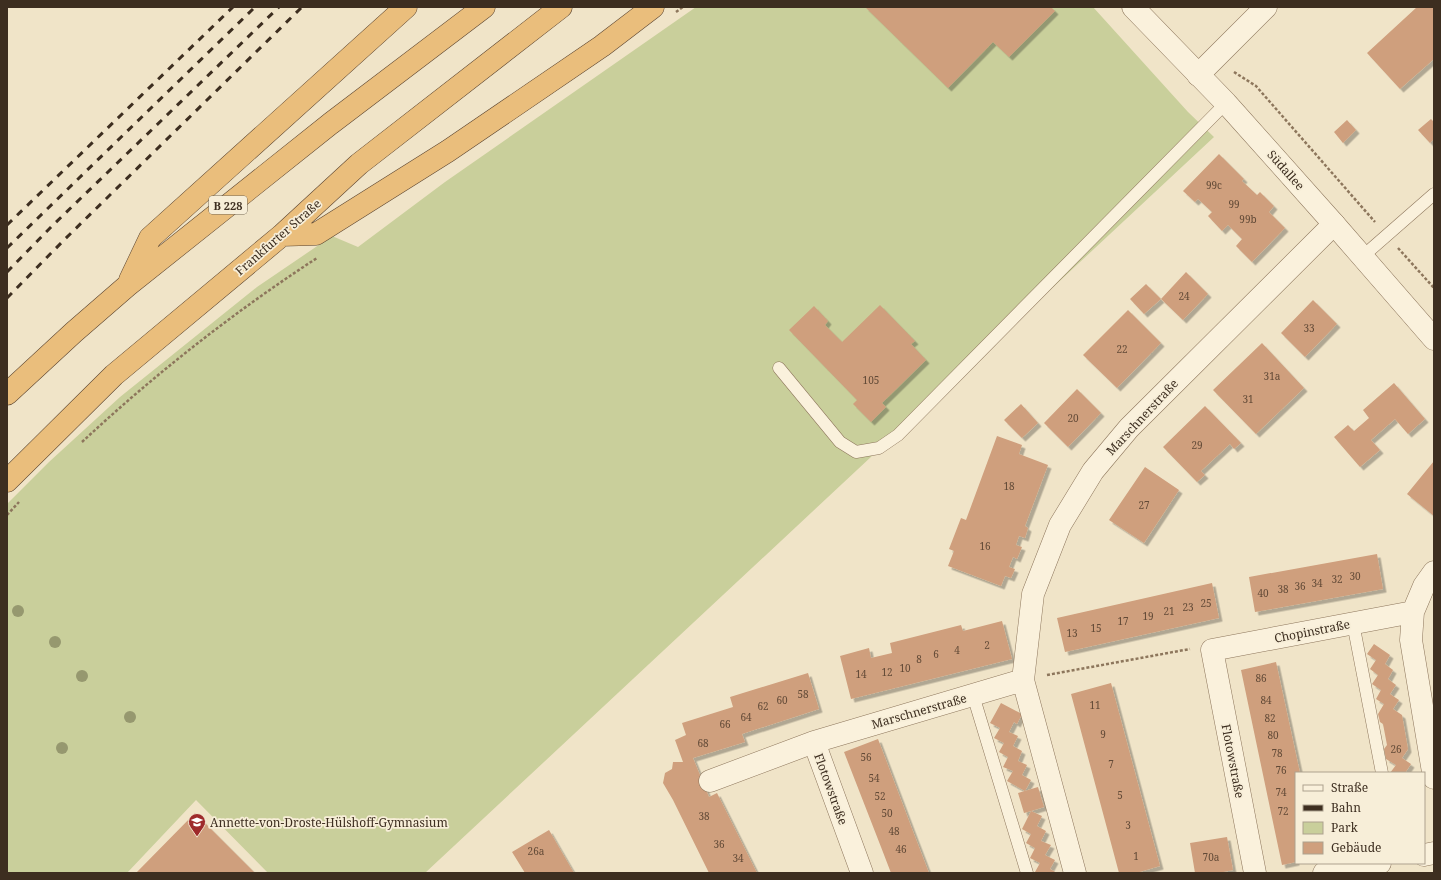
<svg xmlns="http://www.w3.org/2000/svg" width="1441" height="880" viewBox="0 0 1441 880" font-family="'Noto Serif',serif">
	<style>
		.green { fill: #c9cf9b }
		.building { fill: #cf9f7d; filter: url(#shadow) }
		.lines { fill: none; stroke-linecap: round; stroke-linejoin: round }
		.service-casing { stroke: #8d765c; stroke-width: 13 }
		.minor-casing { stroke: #8d765c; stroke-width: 23 }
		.tertiary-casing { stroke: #8d765c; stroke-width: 23 }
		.trunk-casing { stroke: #5b4430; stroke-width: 23 }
		.path { stroke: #8d765c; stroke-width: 2.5; stroke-dasharray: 3 2; stroke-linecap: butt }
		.service { stroke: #faf1dc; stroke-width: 12 }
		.minor { stroke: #faf1dc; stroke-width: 22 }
		.tertiary { stroke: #faf1dc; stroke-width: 22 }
		.trunk { stroke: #eabe7c; stroke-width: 22 }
		.rail { stroke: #3d2e20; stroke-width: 3; stroke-dasharray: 7 7; stroke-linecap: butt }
		.tree { fill: #96986f }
		.labels { text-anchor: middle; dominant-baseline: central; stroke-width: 3.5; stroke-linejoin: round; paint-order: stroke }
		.number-label { font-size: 10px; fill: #624a37 }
		.shield { fill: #f7eed8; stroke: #756857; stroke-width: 1 }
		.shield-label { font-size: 11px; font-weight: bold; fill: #3d2e20 }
		.street-label { font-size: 12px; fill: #3d2e20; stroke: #f7eed8 }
		.poi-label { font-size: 12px; fill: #3d2e20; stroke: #f7eed8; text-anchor: start }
	</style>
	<defs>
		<filter id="shadow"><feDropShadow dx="3.5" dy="3.5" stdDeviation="0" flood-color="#0004"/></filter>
	</defs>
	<rect width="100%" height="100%" fill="#f0e4c8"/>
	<path class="green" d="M696 7H1093L1188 112 1214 137 425 873H268L196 800 127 873H7V504L49 462 120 397 257 287 332 236 358 247 445 182Z"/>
	<path class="building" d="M865 7H1051L1055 11 1009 57 993 42 948 88Z
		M1417 7H1434V59L1400 89 1367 53Z
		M1431 119 1434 122V139L1430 143 1418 130Z
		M1347 120 1356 130 1343 143 1334 132Z
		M1219 154 1244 179 1242 181 1257 195 1260 192 1274 206 1269 212 1285 228 1252 262 1236 246 1242 239 1228 225 1222 231 1208 216 1212 212 1198 199 1195 202 1183 191Z
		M1186 272 1208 294 1183 320 1161 299Z
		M1146 284 1161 299 1144 314 1130 299Z
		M1313 300 1337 324 1305 357 1281 333Z
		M880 305 915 341 911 344 926 360 882 403 886 407 871 422 853 404 857 400 789 330 814 306 828 321 825 325 842 342Z
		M1128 310 1161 343 1117 388 1083 355Z
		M1262 343 1304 388 1256 434 1213 390Z
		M1394 383 1425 419 1408 434 1395 419 1371 440 1380 450 1360 467 1334 437 1348 425 1354 431 1369 418 1363 410Z
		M1077 389 1101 413 1068 447 1044 423Z
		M1021 404 1038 423 1022 438 1004 420Z
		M1205 406 1241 443 1234 449 1230 444 1201 471 1205 475 1197 482 1163 447Z
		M997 436 1022 445 1019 454 1048 465 1025 526 1028 528 1025 538 1019 536 1016 545 1022 547 1017 559 1013 557 1009 567 1015 569 1011 578 1005 576 1001 586 948 566 954 551 949 549 961 518 966 520Z
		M1434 461V516L1407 494Z
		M1145 467 1179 490 1144 543 1109 520Z
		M1377 554 1383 589 1255 612 1249 577Z
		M1212 583 1219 618 1065 652 1057 618Z
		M1002 621 1012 659 851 699 840 656 869 648 871 658 892 653 890 643 961 625 963 631Z
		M1374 644 1390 655 1385 664 1393 670 1388 679 1396 685 1390 694 1399 700 1393 709 1402 715 1408 749 1402 758 1411 764 1405 773H1390L1396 765 1386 759 1384 749 1387 745 1383 724 1380 722 1378 714 1384 704 1376 699 1381 690 1372 684 1378 675 1370 669 1376 660 1367 654Z
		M1276 662 1300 773H1296V862L1282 865 1241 670Z
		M808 673 819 709 742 734 745 742 693 758 709 797 717 793 757 873H709L673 800 663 783 665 773 672 769 673 762H683L675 740 686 735 682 723 733 707 730 697Z
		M1111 683 1160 866 1136 873H1119L1071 694Z
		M1001 703 1022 714 1017 724 1014 722 1009 732 1018 736 1013 746 1022 751 1018 761 1027 765 1022 775 1031 780 1025 791 1007 781 1013 771 1003 767 1008 757 999 752 1004 743 994 738 1000 728 990 723Z
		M878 739 914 834 929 873H891L881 847 844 752Z
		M1038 787 1044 807 1031 811 1042 816 1037 826 1046 831 1041 841 1051 845 1045 855 1055 860 1050 869 1057 873 1035 872 1040 863 1030 858 1035 848 1026 843 1031 834 1022 829 1031 811 1024 813 1018 793Z
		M195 813 255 873H136Z
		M549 830 560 849 574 873H525L512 852Z
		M1227 837 1233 870 1218 873H1195L1190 843Z"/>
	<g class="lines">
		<defs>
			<path id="service" d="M1362 257 1434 194
				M779 368 840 442 856 452 879 448 898 435 1226 103
				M1353 623 1382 773
				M973 695 1027 873"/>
			<path id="minor" d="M1198 75 1266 7
				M1434 572 1424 586 1413 612 1411 640 1434 778
				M814 742 862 873
				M710 781 814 742 1023 680
				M1424 855 1434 853
				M1075 873 1023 680 1033 594 1060 525 1093 471 1129 428 1334 224
				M1255 873 1212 650 1413 612
				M1324 873 1380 863"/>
			<path id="tertiary" d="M1133 7 1226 103 1334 224 1434 339"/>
			<path id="trunk" d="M282 235 316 234 448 151 602 46 653 7
				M130 280 150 238 406 7
				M7 394 74 332 127 286 330 124 484 7
				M7 481 114 375 282 235 359 164 561 7"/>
		</defs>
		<use href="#service" class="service-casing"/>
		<use href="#minor" class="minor-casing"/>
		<use href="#tertiary" class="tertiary-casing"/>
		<use href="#trunk" class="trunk-casing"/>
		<path class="path" d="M676 12 683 7
			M1234 72 1256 86 1375 222
			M1398 248 1434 288
			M82 442C155 374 234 312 317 258
			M7 515 19 502
			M1047 675 1190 649"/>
		<use href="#service" class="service"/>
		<use href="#minor" class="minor"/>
		<use href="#tertiary" class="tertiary"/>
		<use href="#trunk" class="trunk"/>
		<path class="rail" d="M7 225 233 7
			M7 248 255 7
			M7 272 52 226 279 7
			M7 298 64 240 302 7"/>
	</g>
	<g class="tree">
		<circle cx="18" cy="611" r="6"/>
		<circle cx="55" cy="642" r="6"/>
		<circle cx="82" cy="676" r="6"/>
		<circle cx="130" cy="717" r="6"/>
		<circle cx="62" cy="748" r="6"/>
	</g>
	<defs>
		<symbol id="school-pin" viewBox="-11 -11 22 30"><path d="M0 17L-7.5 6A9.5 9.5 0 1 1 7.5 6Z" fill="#9e2a2b" stroke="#f7eed8"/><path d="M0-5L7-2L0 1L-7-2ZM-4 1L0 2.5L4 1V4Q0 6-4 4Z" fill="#fff"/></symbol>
	</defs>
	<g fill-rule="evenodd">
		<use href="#school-pin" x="187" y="812" width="20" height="27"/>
	</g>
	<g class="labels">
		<g class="number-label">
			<text x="1214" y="185">99c</text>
			<text x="1234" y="204">99</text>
			<text x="1248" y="219">99b</text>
			<text x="1184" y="296">24</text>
			<text x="1309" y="328">33</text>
			<text x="1122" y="349">22</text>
			<text x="1272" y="376">31a</text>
			<text x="871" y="380">105</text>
			<text x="1248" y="399">31</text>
			<text x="1073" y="418">20</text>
			<text x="1197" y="445">29</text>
			<text x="1009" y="486">18</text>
			<text x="1144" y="505">27</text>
			<text x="985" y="546">16</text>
			<text x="1355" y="576">30</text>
			<text x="1337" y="579">32</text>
			<text x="1317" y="583">34</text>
			<text x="1300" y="586">36</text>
			<text x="1283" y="589">38</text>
			<text x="1263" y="593">40</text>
			<text x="1206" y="603">25</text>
			<text x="1188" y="607">23</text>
			<text x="1169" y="611">21</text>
			<text x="1148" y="616">19</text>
			<text x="1123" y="621">17</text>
			<text x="1096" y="628">15</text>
			<text x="1072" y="633">13</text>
			<text x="987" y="645">2</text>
			<text x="957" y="650">4</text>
			<text x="936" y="654">6</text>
			<text x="919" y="659">8</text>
			<text x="905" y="668">10</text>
			<text x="887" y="672">12</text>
			<text x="861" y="674">14</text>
			<text x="1261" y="678">86</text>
			<text x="803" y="694">58</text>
			<text x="782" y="700">60</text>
			<text x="1266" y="700">84</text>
			<text x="1095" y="705">11</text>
			<text x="763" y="706">62</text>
			<text x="746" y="717">64</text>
			<text x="1270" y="718">82</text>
			<text x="725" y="724">66</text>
			<text x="1103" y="734">9</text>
			<text x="1273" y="735">80</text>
			<text x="703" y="743">68</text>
			<text x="1396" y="749">26</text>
			<text x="1277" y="753">78</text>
			<text x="866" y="757">56</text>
			<text x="1111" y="764">7</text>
			<text x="1281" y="770">76</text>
			<text x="874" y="778">54</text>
			<text x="1281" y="792">74</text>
			<text x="1120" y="795">5</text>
			<text x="880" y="796">52</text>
			<text x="1283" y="811">72</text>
			<text x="887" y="813">50</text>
			<text x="704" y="816">38</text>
			<text x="1128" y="825">3</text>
			<text x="894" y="831">48</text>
			<text x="719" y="844">36</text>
			<text x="901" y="849">46</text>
			<text x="536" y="851">26a</text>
			<text x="1136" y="856">1</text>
			<text x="1211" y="857">70a</text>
			<text x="738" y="858">34</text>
		</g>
		<rect class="shield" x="209" y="196" width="38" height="18" rx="3"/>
		<g class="shield-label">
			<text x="228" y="205">B 228</text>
		</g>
		<g class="street-label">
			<text transform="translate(1286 170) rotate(48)">Südallee</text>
			<text transform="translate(278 237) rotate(-41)">Frankfurter Straße</text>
			<text transform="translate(1142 417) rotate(-47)">Marschnerstraße</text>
			<text transform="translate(1312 631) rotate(-11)">Chopinstraße</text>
			<text transform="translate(919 711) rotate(-16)">Marschnerstraße</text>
			<text transform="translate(1233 761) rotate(79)">Flotowstraße</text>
			<text transform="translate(831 789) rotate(70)">Flotowstraße</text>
		</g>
		<g class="poi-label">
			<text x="210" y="822">Annette-von-Droste-Hülshoff-Gymnasium</text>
		</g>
	</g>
	<rect width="1441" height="880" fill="none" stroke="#3d2e20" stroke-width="16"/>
	<rect x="1295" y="772" width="130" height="92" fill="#f7eed8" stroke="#ada18e"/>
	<rect x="1303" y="785" width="20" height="6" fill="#faf1dc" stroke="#ada18e"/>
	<text x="1331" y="792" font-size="12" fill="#3d2e20">Straße</text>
	<rect x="1303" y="805" width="20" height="6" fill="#3d2e20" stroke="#ada18e"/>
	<text x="1331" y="812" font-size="12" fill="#3d2e20">Bahn</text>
	<rect x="1303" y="822" width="20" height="12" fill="#c9cf9b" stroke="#ada18e"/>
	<text x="1331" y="832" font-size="12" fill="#3d2e20">Park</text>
	<rect x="1303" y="842" width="20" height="12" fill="#cf9f7d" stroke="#ada18e"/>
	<text x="1331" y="852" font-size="12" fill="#3d2e20">Gebäude</text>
</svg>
